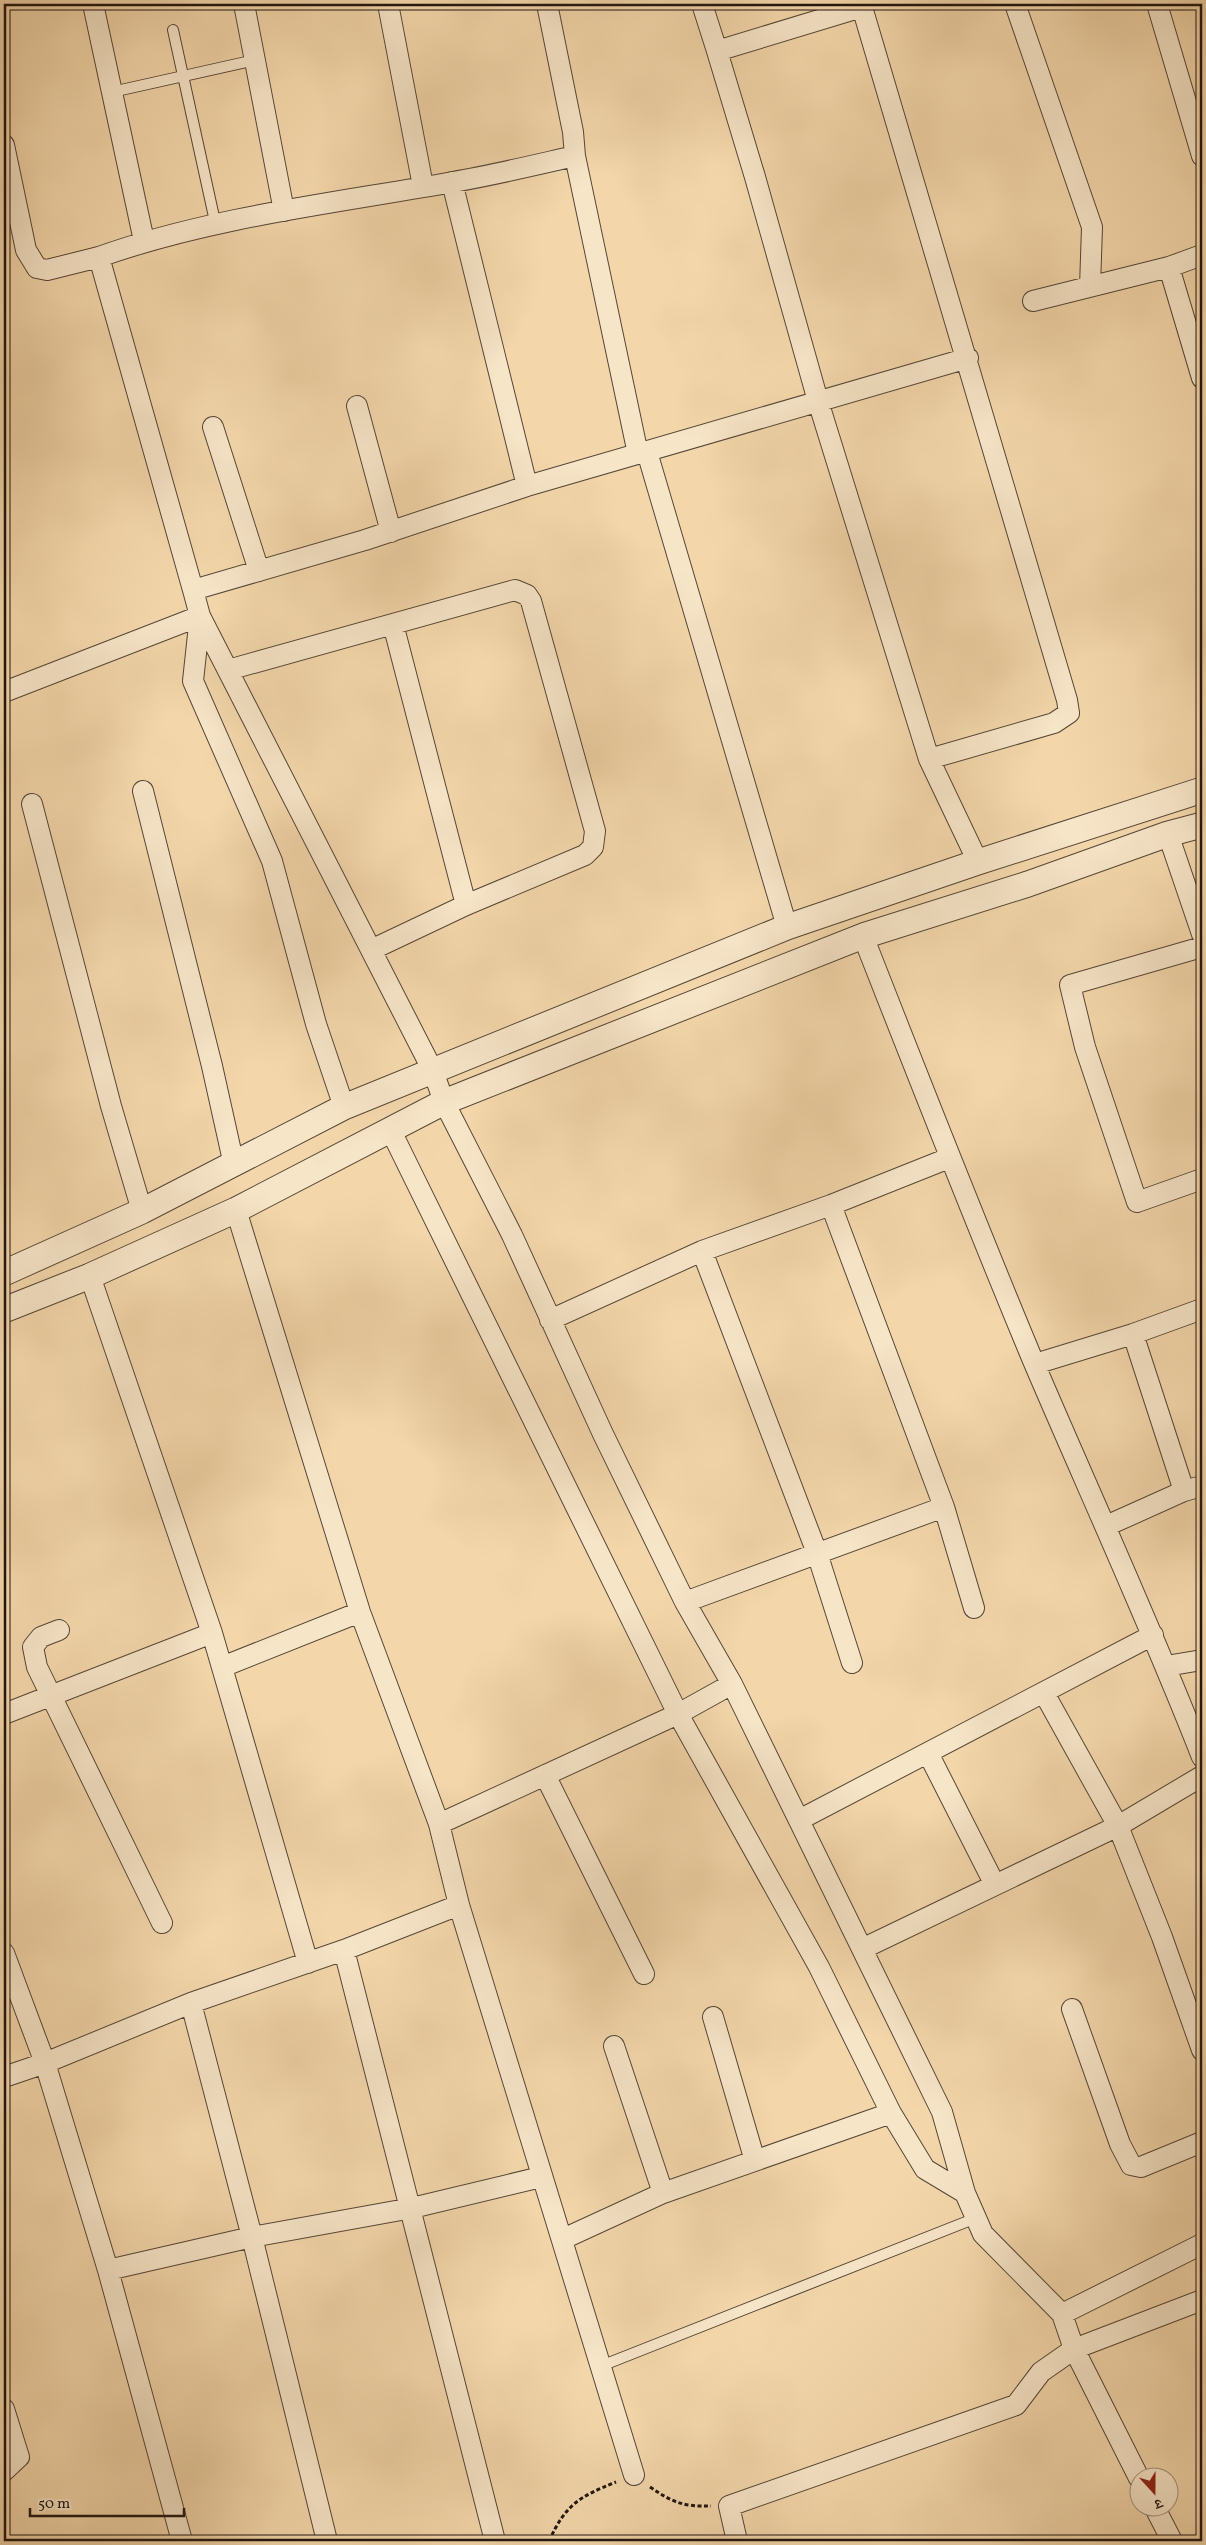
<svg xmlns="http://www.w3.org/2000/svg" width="1206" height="2545" viewBox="0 0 1206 2545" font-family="Vollkorn,'Noto Serif Devanagari',serif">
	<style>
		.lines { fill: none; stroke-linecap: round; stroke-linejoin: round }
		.service-casing { stroke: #554637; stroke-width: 12 }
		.minor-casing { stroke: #554637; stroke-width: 22 }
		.tertiary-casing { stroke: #554637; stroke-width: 27 }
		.path { stroke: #201510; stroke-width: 3; stroke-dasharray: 4 2.5; stroke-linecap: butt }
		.service { stroke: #f7e5c8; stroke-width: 10 }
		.minor { stroke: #f7e5c8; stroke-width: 20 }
		.tertiary { stroke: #f7e5c8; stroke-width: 25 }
	</style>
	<rect width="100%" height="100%" fill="#f3d7ab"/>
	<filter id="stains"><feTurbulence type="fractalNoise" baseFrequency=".004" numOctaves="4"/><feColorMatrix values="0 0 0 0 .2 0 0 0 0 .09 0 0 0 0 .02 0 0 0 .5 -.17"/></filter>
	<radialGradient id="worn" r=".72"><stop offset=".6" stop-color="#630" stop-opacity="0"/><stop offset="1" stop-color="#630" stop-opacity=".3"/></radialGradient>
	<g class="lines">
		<defs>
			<path id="service" d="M173 30 216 226
				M112 92 255 60
				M601 2366 976 2218"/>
			<path id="minor" d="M93 4 144 241
				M244 4 284 211
				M388 4 423 186
				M547 4 573 132 575 156
				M702 4 717 51
				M1015 4 1092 227 1090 287
				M1157 4 1202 156
				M4 145 26 250 37 268 47 270 99 257 193 590
				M452 182 527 486
				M99 257C211 217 336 203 453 182 494 175 535 165 575 156L638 454
				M1169 267 1202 255
				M1033 301 1169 267 1202 378
				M357 406 391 532
				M213 427 259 571
				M647 452 787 927
				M393 624 466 905
				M228 670 515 590 527 595 531 601 595 831 593 847 585 855 466 905 371 950
				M4 692 200 616 433 1071 444 1102 512 1235 603 1434 685 1602 732 1684 942 2112 965 2193 983 2234 1062 2314 1074 2349 1139 2478
				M929 759 1054 723 1069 713 1067 700 862 7 717 51 755 177 818 401 929 759 978 862
				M143 791 212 1066 234 1165
				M32 804 111 1106 142 1211
				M1168 834 1202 934
				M863 936C919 1079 975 1222 1034 1363 1090 1494 1150 1624 1202 1757
				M1202 947 1070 985 1085 1047 1137 1202 1202 1179
				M344 1107 316 1024 272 861 193 681 200 616 193 590 365 540 527 486 968 358
				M390 1129 678 1714 819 1967 891 2113 663 2193 563 2239
				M831 1205 944 1507 974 1608
				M236 1210 360 1612 439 1824
				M702 1251 817 1553 852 1663
				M90 1276 212 1633 308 1963
				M550 1320 702 1251 831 1205 949 1158
				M1133 1334 1184 1491
				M1035 1364 1133 1334 1202 1309
				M1106 1526 1184 1491 1202 1486
				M685 1602 944 1507
				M59 1630 41 1637 33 1647 37 1667 162 1923
				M1166 1666 1202 1660
				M222 1667 360 1612
				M1044 1693 1118 1826 1162 1937 1202 2050
				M4 1714 212 1633
				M928 1753 995 1885
				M545 1775 644 1974
				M799 1820 1153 1635
				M862 1949 1118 1826 1202 1776
				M344 1950 495 2541
				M4 1953 45 2063 108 2270 182 2541
				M191 2003 252 2237 327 2541
				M1072 2009 1120 2144 1131 2165 1141 2167 1202 2142
				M713 2017 755 2161
				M614 2046 663 2193
				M4 2077 45 2063 191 2003 344 1950 459 1905
				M891 2113 925 2169 965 2193
				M108 2270 252 2237 412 2208 541 2177
				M1062 2314 1202 2244
				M4 2409 19 2457 4 2471
				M634 2475 459 1905 439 1824 678 1714 732 1684
				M1155 2508 1172 2541
				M737 2541 729 2506 1016 2405 1041 2372 1074 2349 1202 2300"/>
			<path id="tertiary" d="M4 1273 142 1211 344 1107 787 927 978 862 1202 790
				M4 1310 90 1276 236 1210 444 1102 863 936 1028 884 1168 834 1202 825"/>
		</defs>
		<use href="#service" class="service-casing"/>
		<use href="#minor" class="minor-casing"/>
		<use href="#tertiary" class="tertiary-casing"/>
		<path class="path" d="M650 2487C672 2502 683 2507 711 2506
			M549 2541C566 2504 579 2497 616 2482"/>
		<use href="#service" class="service"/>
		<use href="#minor" class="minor"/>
		<use href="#tertiary" class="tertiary"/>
	</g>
	<rect width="1206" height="2545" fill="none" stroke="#f3d7ab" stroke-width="20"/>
	<rect x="5" y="5" width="1196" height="2535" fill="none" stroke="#201510" stroke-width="2.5"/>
	<rect x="10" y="10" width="1186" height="2525" fill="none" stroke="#201510"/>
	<g transform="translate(1154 2492) rotate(159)"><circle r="24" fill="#f7e5c8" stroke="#a1927e"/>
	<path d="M0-4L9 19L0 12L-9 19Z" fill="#8f2418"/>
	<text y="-8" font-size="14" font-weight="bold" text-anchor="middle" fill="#201510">उ</text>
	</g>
	<path d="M30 2508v8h154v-8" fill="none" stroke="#201510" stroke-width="2.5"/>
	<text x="38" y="2508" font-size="15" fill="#201510" stroke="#f7e5c8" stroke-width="4" paint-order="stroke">50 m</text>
	<rect width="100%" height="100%" filter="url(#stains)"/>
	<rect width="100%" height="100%" fill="url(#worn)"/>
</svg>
